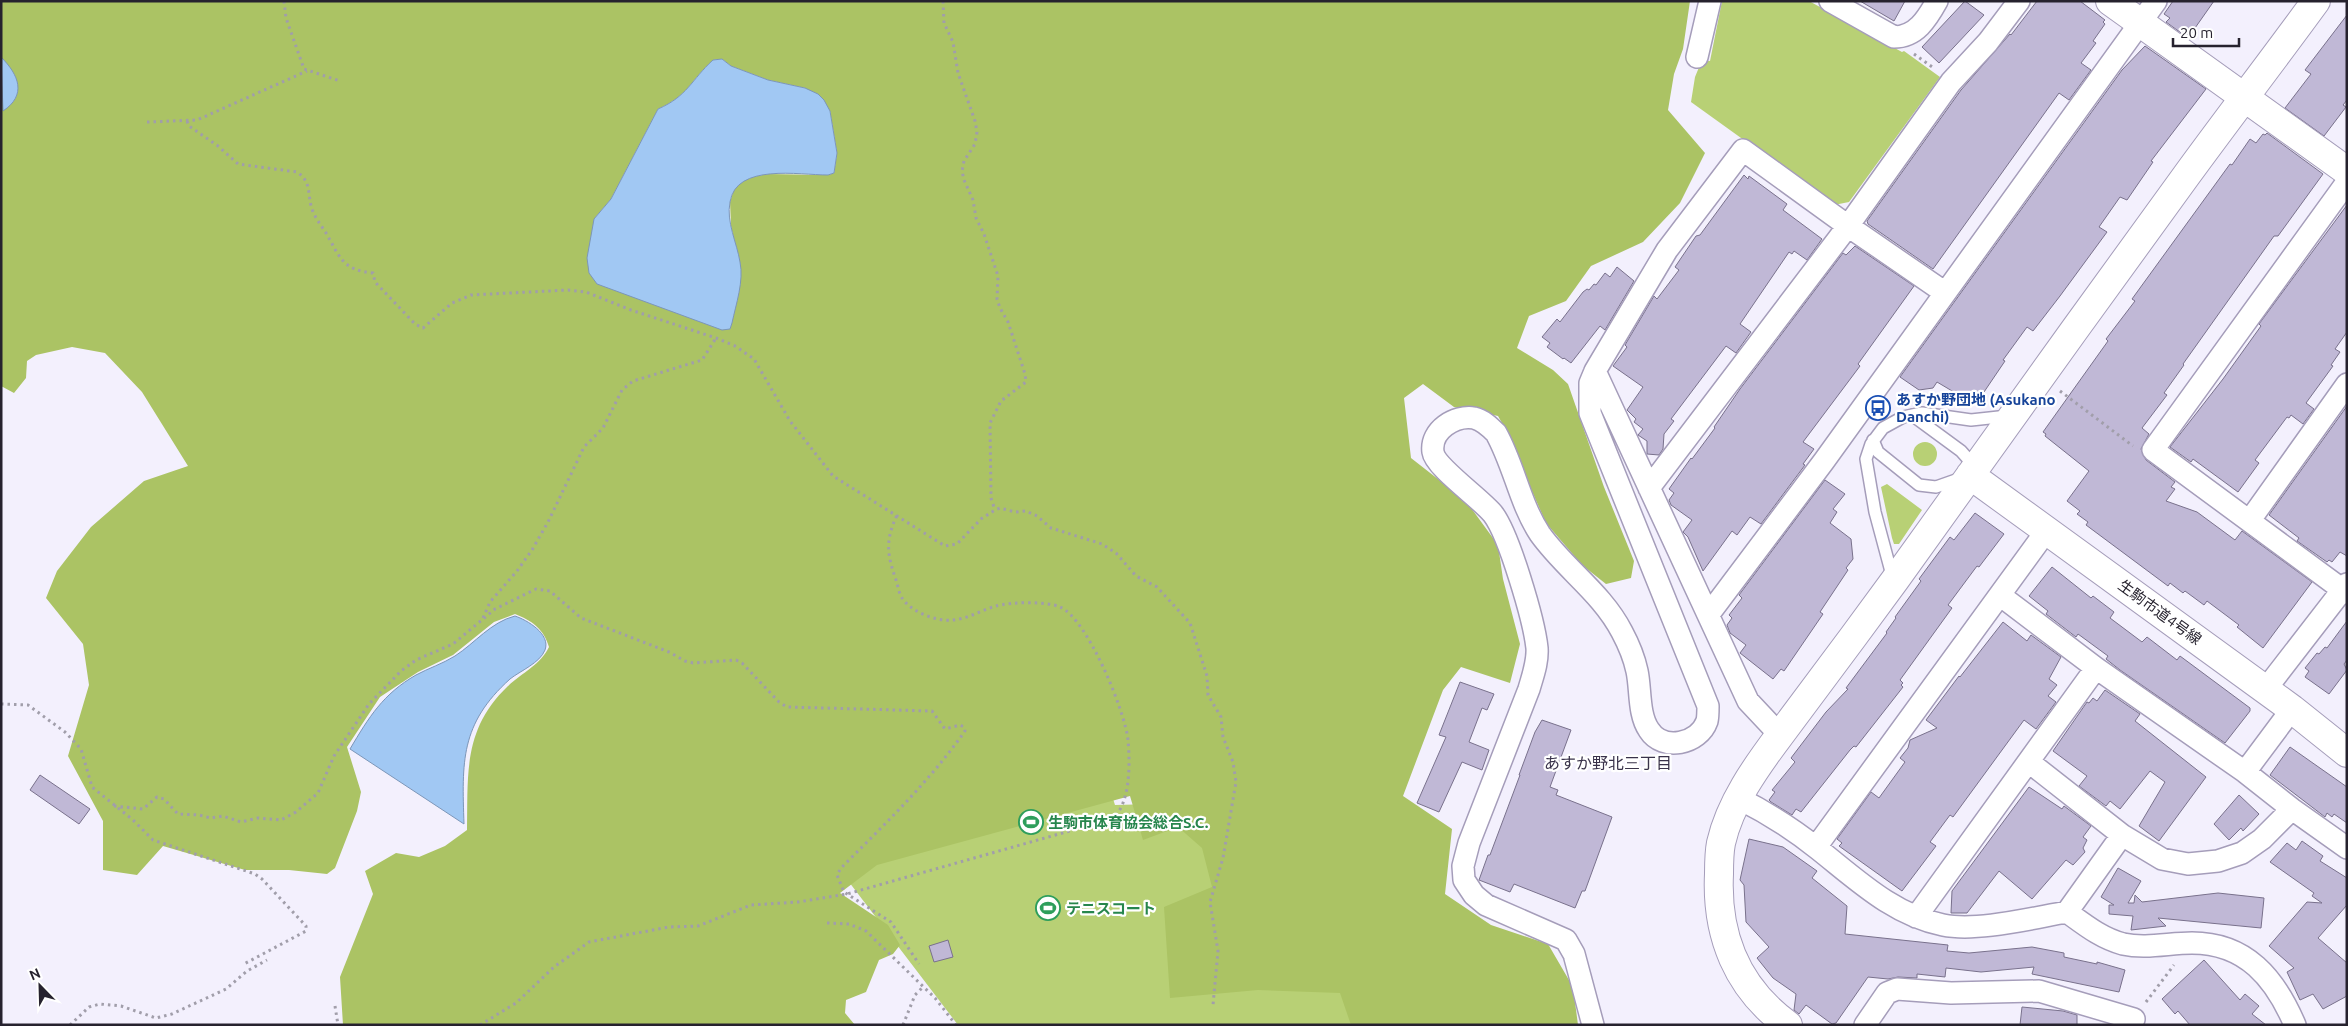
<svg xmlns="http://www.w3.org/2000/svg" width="2348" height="1026" viewBox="0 0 2348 1026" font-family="Ubuntu,'Noto Sans JP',sans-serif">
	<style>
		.green { fill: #b8d075 }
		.forest { fill: #abc364; fill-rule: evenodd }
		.water { fill: #a1c8f3; stroke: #7c96b8 }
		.building { fill: #c0b8d6; stroke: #79718c }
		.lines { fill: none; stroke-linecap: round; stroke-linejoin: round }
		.service-casing { stroke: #a59dba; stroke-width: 14 }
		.minor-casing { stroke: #a59dba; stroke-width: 24 }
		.tertiary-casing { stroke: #a59dba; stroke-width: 30 }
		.path { stroke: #a19eaa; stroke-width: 3; stroke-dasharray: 2.5 4; stroke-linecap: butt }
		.service { stroke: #fff; stroke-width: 11 }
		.minor { stroke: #fff; stroke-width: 21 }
		.tertiary { stroke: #fff; stroke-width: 28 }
		.labels { text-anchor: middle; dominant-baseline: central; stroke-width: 4.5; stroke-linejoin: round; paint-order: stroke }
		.transit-label { font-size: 15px; font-weight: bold; fill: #164399; stroke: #fff; text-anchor: start }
		.street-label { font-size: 15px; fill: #26222e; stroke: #fff }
		.leisure-label { font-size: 15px; font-weight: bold; fill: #27864d; stroke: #fff; text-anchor: start }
		.neighbourhood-label { font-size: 16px; fill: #39324a; stroke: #fff }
	</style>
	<rect width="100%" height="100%" fill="#f3f0fd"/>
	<path class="green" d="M1722 1H1809L1902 52 1904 51 1940 77 1849 202 1834 205 1691 102 1695 77 1702 60 1710 61Z
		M1913 454a12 12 0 1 1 24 0a12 12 0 1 1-24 0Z
		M1887 484 1922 510 1899 544H1894L1892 538 1881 487Z
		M1066 653 1115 805 1192 803 1437 1025H958L817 840Z"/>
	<path class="forest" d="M1 1H1690L1683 49 1674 74 1668 110 1705 153 1680 203 1643 242 1591 266 1566 301 1529 316 1517 348 1553 370 1568 384 1604 487 1634 561 1631 578 1606 584 1582 565 1546 523 1527 480 1513 442 1498 416 1454 407 1423 384 1404 398 1411 458 1466 501 1498 545 1503 579 1520 644 1510 683 1461 667 1443 690 1403 796 1452 829 1445 894 1491 925 1548 944 1573 987 1578 1025H1351L1340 993 1258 990 1170 998 1164 907 1212 887 1202 848 1178 827 1143 840 1130 796 877 865 840 893 888 925 900 945 893 954 879 960 866 992 846 1000 845 1013 855 1025H343L340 977 373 894 365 871 396 853 419 857 445 846 467 830C468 773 463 729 508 686 522 673 541 664 549 647 544 629 531 620 515 614L494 622 453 655 418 672 380 697 347 747 361 792 357 811 335 868 327 874 289 870H245L163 846 137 875 103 870V821L68 756 89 685 83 644 46 598 57 571 91 527 144 481 188 466 142 392 105 353 72 347 36 355 27 361 26 378 14 393 1 386ZM722 59 731 66 768 80 805 88 830 111 837 153 834 173 828 175 768 174 746 178 734 189 730 202 731 226 741 273 730 329 594 219 611 199 658 109C688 96 691 80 713 60Z"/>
	<path class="water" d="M1 57C19 75 27 95 3 111Z
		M722 59 731 66 768 80 805 88 818 94 824 100 830 111 837 153 834 173 828 175C799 175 736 163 730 202 726 222 737 243 740 262 744 281 736 304 732 323L730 329 722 330 597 284 589 273 587 258 594 219 611 199 658 109C688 96 691 80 713 60Z
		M515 616C527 620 551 634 545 650 540 663 520 671 510 679 460 724 462 762 464 824L350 749C369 717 383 694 416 675 429 668 442 664 455 656 475 643 491 622 515 616Z"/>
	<path class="building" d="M1860 1H1905L1894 21Z
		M1965 1 1984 15 1939 63 1922 47Z
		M2037 1H2080L2105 20 2103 22 2105 24 2093 41 2096 43 2081 63 2091 70 2069 100 2059 93 1933 269 1868 224 1867 221 1961 90 2010 34 2011 35Z
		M2173 1H2214L2188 38 2166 22 2170 18 2164 14Z
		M2347 15V100L2343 105 2346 107 2324 136 2285 108 2311 74 2305 70Z
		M2145 46 2206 89 2151 161 2153 162 2127 200 2120 197 2099 227 2107 232 2060 296 2033 331 2027 327 2003 360 2005 361 1984 392 1981 390 1977 394 1975 392 1969 401 1937 382 1933 388 1919 390 1900 377 2122 70Z
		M2267 133 2323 174 2278 236H2274L2183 364 2184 365 2164 393 2167 395 2142 428 2149 434 2141 449 2146 460 2175 482 2171 487 2175 489 2166 501 2197 512 2235 540 2242 531 2312 582 2263 648 2237 627 2239 625 2207 601 2204 605 2185 591 2183 593 2170 583 2168 586 2086 525 2088 522 2077 514 2080 511 2067 501 2089 471 2045 436 2046 434 2043 432 2108 341 2106 339 2135 301 2132 299 2230 164 2232 165 2250 139 2256 143 2263 134 2265 135Z
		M1744 175 1748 179 1749 176 1787 204 1783 210 1822 239 1807 260 1794 251 1792 254 1789 252 1740 324 1751 332 1736 353 1726 346 1671 419 1674 421 1664 434 1663 449 1659 455 1647 454V441L1638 435 1643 429 1634 422 1636 419 1627 410 1643 387 1613 366 1627 347 1625 345 1654 296 1657 299 1679 270 1675 267 1696 236 1700 235Z
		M2347 205V332L2335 349 2340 352 2331 365 2333 366 2306 403 2314 409 2303 424 2291 415 2289 418 2287 417 2255 460 2259 463 2238 492 2193 459 2191 462 2170 447 2223 379 2261 326 2259 324Z
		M1855 246 1914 286 1858 364 1860 366 1803 442 1814 449 1803 464 1805 465 1761 524 1750 517 1737 535 1732 531 1703 571 1688 537 1683 532 1692 520 1671 505 1669 500 1674 493 1669 489 1691 458 1692 459 1715 428 1714 427 1740 389 1843 253 1846 255Z
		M1617 267 1634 281 1605 330 1600 326 1571 363 1564 358 1563 359 1547 347 1550 343 1542 337 1557 319 1560 322 1583 292 1587 289 1589 290 1594 284 1596 285 1605 273 1610 277Z
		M2347 406V556L2340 552 2332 562 2329 560 2327 562 2297 541 2299 538 2269 515Z
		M1825 480 1845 494 1833 509 1837 512 1830 523 1851 539 1853 559 1846 568 1848 570 1820 612 1823 614 1784 671 1781 669 1773 679 1740 653 1746 645 1730 633 1727 625 1732 618 1729 615 1742 598 1739 595Z
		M1975 513 2004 534 1979 567 1977 566 1948 605 1952 608 1900 680 1903 683 1901 685 1903 687 1856 747 1854 746 1850 750 1801 812 1796 809 1792 815 1771 802 1769 800 1775 792 1772 790 1795 762 1791 758 1826 712 1848 689 1846 688 1887 633 1886 632 1896 618 1895 617 1921 581 1919 579 1950 537 1954 540Z
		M2052 567 2091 598 2093 596 2114 612 2110 618 2142 642 2147 637 2177 660 2180 656 2250 708V711L2225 743 2120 670 2106 659 2108 656 2078 634 2076 637 2046 614 2048 611 2029 596Z
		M2347 621V660L2344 664 2347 670 2329 694 2305 677 2309 671 2305 668 2317 653 2319 654 2325 647 2327 648Z
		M2003 622 2027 641 2031 635 2061 657 2049 679 2057 685 2048 696 2056 702 2036 729 2024 720 1953 817 1950 815 1930 842 1936 846 1902 891 1839 846 1842 843 1837 839 1871 792 1879 798 1905 762 1900 758 1908 748 1910 740 1937 728 1926 720 1959 676 1960 677Z
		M1460 682 1494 694 1487 710 1482 708 1469 742 1489 750 1482 770 1462 762 1439 812 1417 803 1446 737 1439 735Z
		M2105 690 2140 714 2135 721 2206 777 2159 841 2139 826 2165 782 2150 771 2120 809 2110 801 2106 806 2079 786 2087 776 2053 751 2087 702 2089 703 2093 698 2097 701Z
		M1542 720 1571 730 1550 787 1558 790 1556 795 1612 817 1585 891H1582L1575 908 1514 884 1510 892 1479 880 1488 855H1490L1520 775H1519L1535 732Z
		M2290 747 2347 787V823L2334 814 2332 817 2327 813 2325 817 2270 775Z
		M40 775 90 809 79 824 30 790Z
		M2029 787 2062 809 2064 806 2091 826 2083 837 2087 840 2083 848 2085 852 2073 865 2066 860 2032 899 1999 871 1967 913H1951L1952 891Z
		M2239 795 2259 814 2243 831 2241 828 2229 840 2214 824Z
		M1749 839 1783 847 1817 871 1812 878 1847 906 1845 934 1948 945 1947 951 1969 953 2032 947 2064 953V957L2097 964V962L2125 970 2119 992 2032 974 2034 967 1981 972 1946 968 1945 977 1917 974V978L1898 977 1888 979 1868 977 1836 1023 1832 1024 1806 1005 1799 1014 1794 1010 1796 994 1773 978 1757 958 1769 947 1746 922 1744 885 1740 880Z
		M2302 841 2323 856 2320 861 2347 878V905L2318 938 2347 963V996L2323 1009 2313 994 2300 1000 2287 972 2294 968 2269 946 2307 902 2322 903 2312 896 2314 893 2270 862 2287 843 2296 850Z
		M2118 868 2141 881 2128 903H2134L2135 895 2142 902 2218 893 2264 898 2261 928 2158 918 2166 926 2131 930 2133 916 2109 914V905H2114L2101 897Z
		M948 940 953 957 934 962 929 946Z
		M2204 960 2240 1000 2245 994 2259 1006 2252 1014 2266 1025H2190L2178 1011 2175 1014 2162 999Z
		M2022 1007 2063 1011 2077 1015V1025H2020Z"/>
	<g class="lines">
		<defs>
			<path id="service" d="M1873 440 1878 452 1919 485 1936 487 1970 475 1969 460 1961 451 1912 415
				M1893 579 1875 512 1866 459 1871 444 1883 428 1903 417 1922 413 1971 420 2008 416"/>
			<path id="minor" d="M1830 1 1894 37C1916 37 1927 19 1937 1
				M1697 57 1710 1
				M2347 182 2153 450 2347 593
				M1649 488 1848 226 1951 82 1988 42 2019 1
				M2250 520 2347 384
				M2001 596 2096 668 2245 772 2292 809 2347 848
				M1709 614 1824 461 2156 1
				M2265 690 2347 584
				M1780 735 1748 701 1595 371 1667 250 1743 150 1848 226 1944 292
				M2029 762 2122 835 2162 859 2188 864 2218 861 2242 853 2262 839 2292 809
				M2245 772 2292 709
				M1738 798C1766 812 1793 829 1818 849 1856 879 1893 915 1943 925 1977 932 2032 918 2067 912 2085 925 2101 938 2123 944 2146 949 2169 943 2192 943 2246 943 2275 978 2295 1025
				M1816 847 2047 530
				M2067 912 2122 835
				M1916 917 2096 668
				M1593 1025 1574 954 1566 940 1486 905 1474 895 1464 880 1463 866 1469 843 1529 689C1533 675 1538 662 1537 648 1534 620 1509 535 1493 514 1481 499 1435 467 1433 452 1430 430 1455 415 1474 418 1483 420 1490 427 1496 433 1514 465 1520 504 1540 534 1565 569 1602 593 1622 632 1629 645 1634 657 1637 671 1641 689 1638 714 1649 730 1663 752 1699 744 1707 721 1708 717 1708 710 1708 706L1590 413V383L1595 371
				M1865 1025 1887 993 1897 989 1951 993 2039 991 2134 1019"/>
			<path id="tertiary" d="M2110 1 2347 171
				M1970 475 2292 709 2347 753
				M1788 1025C1737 988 1716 935 1719 874 1719 864 1719 853 1721 843 1730 803 1756 767 1780 735 1819 683 1857 632 1895 580 1992 445 2088 310 2186 176 2229 117 2273 60 2316 1"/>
		</defs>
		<use href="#service" class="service-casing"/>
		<use href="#minor" class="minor-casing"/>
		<use href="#tertiary" class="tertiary-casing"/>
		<path class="path" d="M284 1 286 18 304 69 340 81
			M943 1 944 23 953 42 958 73 975 121 977 132 975 144 964 161 962 171 964 180 973 200 976 218 984 234 998 276 997 299 1000 308 1008 322 1025 374 1026 382 1001 401 990 423 991 498 995 510
			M1914 54 1935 69
			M187 121 189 126 218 146 238 164 297 172C312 182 307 194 312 209 315 218 321 225 326 233 340 257 342 270 373 273L375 282 415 324 423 328 452 303 471 295 568 290 586 292 631 310 716 338 735 346 754 359 790 421 833 476 945 546 957 544 981 519 995 510 1000 508 1015 512 1026 511 1037 516 1051 528 1102 544 1116 553 1136 576 1157 587 1190 623 1207 676 1208 695 1221 717 1223 737 1233 762 1236 782 1223 858 1210 902 1218 951 1213 1005
			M147 122 197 120 307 71
			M2060 391 2133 446
			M483 618 490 602 517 571 532 550 548 522 584 447 603 428 622 390 633 381 702 360 716 338
			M1 704 28 705 65 732 81 749 92 787 133 820 153 840 255 874 262 879 306 926V931L244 964
			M114 806 143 809 157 797 164 799 178 814 199 815 211 818 223 816 241 822 258 818 281 820 296 812 318 793 334 756 369 704 401 671 416 660 453 644 495 609 536 589 550 591 581 618 669 652 685 661 693 663 736 660 742 663 779 702 787 707 932 711 945 729 960 725 964 727 965 731C929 782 885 824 841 868L837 875 844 892 891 922 919 964
			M827 923 849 924 866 931 935 998 956 1025
			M2146 1002 2174 965
			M335 1006 338 1025
			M70 1025 89 1007 100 1004 121 1006 156 1018 172 1014 226 989 247 971 267 960
			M480 1025 516 1003 554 967 589 942 669 927 698 926 751 905 798 902 847 894 1112 819C1131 804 1130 762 1128 740 1125 711 1087 618 1060 607 1047 601 1010 602 996 606 982 610 967 619 953 620 937 622 911 612 902 598 899 594 898 586 896 580 887 554 885 541 897 515
			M903 1025 915 995 923 987"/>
		<use href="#service" class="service"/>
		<use href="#minor" class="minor"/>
		<use href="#tertiary" class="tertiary"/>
	</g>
	<defs>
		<symbol id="bus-ring" viewBox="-11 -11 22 22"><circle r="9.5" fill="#fff" stroke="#1a4fb4" stroke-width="1.5"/><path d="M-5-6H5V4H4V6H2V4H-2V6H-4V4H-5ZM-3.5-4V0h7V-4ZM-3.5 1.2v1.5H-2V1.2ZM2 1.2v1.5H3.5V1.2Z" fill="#1a4fb4"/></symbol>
		<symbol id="stadium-ring" viewBox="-11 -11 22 22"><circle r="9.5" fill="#fff" stroke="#2e9e5b" stroke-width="1.5"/><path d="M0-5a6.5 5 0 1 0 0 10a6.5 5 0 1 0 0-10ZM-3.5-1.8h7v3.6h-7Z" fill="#2e9e5b"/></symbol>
	</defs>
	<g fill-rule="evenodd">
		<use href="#bus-ring" x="1864" y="394" width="28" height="28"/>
		<use href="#stadium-ring" x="1017" y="808" width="28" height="28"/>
		<use href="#stadium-ring" x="1034" y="894" width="28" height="28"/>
	</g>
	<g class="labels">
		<g class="transit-label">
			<text x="1896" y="399">あすか野団地 (Asukano<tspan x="1896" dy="17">Danchi)</tspan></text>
		</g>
		<g class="street-label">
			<text transform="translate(2160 612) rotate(36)">生駒市道4号線</text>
		</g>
		<g class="leisure-label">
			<text x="1048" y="822">生駒市体育協会総合S.C.</text>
			<text x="1066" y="908">テニスコート</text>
		</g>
		<g class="neighbourhood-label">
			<text x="1608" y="763">あすか野北三丁目</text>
		</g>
	</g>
	<rect width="2348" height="1026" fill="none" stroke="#26222e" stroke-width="5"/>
	<g transform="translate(40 986) rotate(337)" stroke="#ffffff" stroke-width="4" paint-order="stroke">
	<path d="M0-4L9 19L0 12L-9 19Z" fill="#26222e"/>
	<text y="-8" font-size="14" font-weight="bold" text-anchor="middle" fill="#26222e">N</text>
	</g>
	<path d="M2173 38v8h66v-8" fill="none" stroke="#26222e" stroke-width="2.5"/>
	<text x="2180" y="38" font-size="15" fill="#26222e" stroke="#ffffff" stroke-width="4" paint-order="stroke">20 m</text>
</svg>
